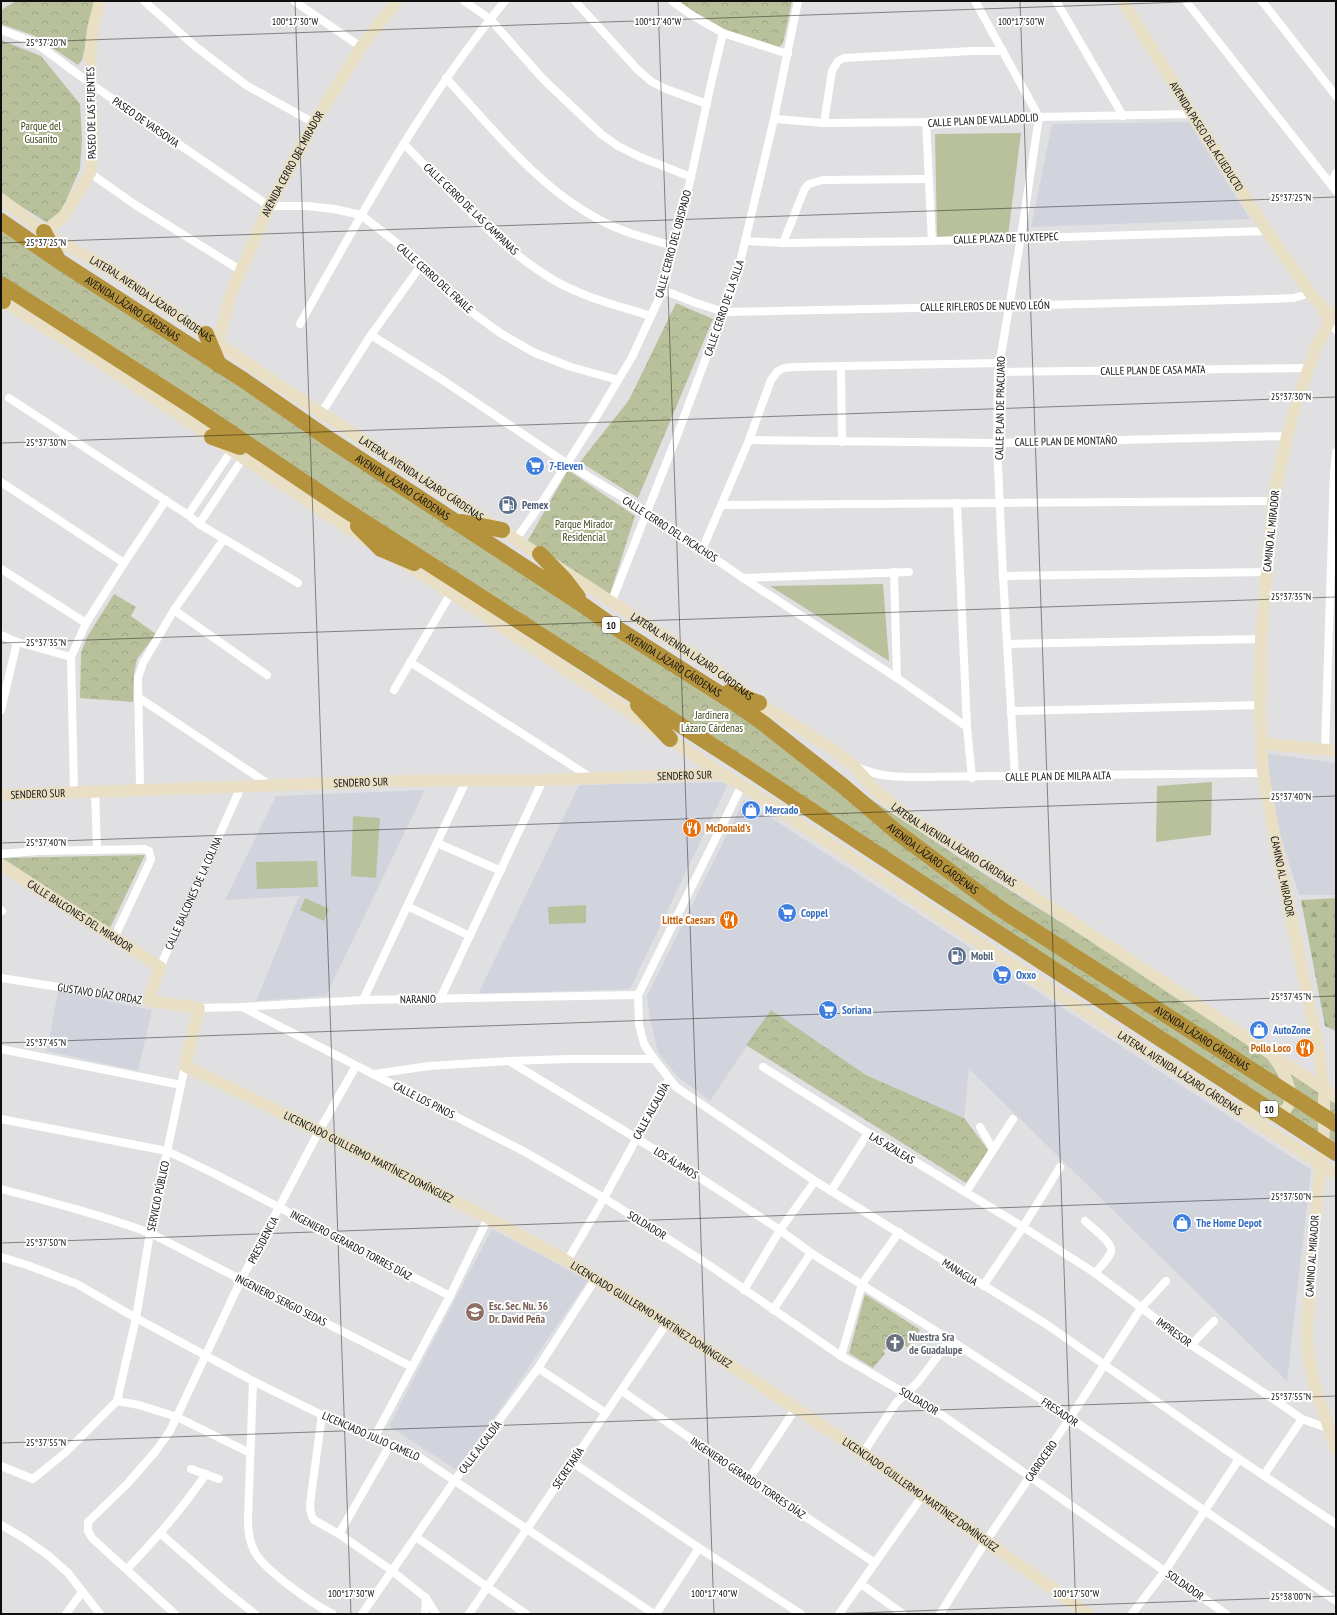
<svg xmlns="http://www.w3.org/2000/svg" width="1337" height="1615" viewBox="0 0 1337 1615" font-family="'PT Sans Narrow',sans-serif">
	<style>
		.built { fill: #d1d4dd }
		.green { fill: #b8c19b }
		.forest { fill: url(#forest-firs) }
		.park { fill: url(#park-crowns) }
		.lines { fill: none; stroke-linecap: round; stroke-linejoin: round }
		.street { stroke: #fff; stroke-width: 8 }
		.secondary { stroke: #e9dfc4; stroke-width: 12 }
		.highway { stroke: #b5933c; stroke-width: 16 }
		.ticks { fill: none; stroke: #0f0f10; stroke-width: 1; stroke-opacity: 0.45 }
		.labels { text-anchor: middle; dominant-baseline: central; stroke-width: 4; stroke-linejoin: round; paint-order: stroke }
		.shield { fill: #fff; stroke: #575758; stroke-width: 1 }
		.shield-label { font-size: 10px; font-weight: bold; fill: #0f0f10 }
		.street-label { font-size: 11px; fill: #0f0f10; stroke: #fff }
		.park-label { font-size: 11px; fill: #384014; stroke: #fff }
		.shop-label { font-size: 11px; font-weight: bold; fill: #366cbe; stroke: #fff; text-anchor: start }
		.service-label { font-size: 11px; font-weight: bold; fill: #4e5e75; stroke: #fff; text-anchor: start }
		.food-label { font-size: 11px; font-weight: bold; fill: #c56008; stroke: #fff; text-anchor: end }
		.education-label { font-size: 11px; font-weight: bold; fill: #785e54; stroke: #fff; text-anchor: start }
		.worship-label { font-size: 11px; font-weight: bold; fill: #5b616d; stroke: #fff; text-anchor: start }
		.ticks-label { font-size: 10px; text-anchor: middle; fill: #0f0f10; stroke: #fff; stroke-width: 4; stroke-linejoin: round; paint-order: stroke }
	</style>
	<defs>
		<pattern id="forest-firs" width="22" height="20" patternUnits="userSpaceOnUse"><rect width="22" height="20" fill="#b8c19b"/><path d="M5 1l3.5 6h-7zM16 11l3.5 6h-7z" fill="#9da584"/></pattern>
		<pattern id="park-crowns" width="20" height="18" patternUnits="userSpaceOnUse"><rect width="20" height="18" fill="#b8c19b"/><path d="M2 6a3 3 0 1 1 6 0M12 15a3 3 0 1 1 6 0" fill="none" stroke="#9da584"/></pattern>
	</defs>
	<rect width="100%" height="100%" fill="#e0e0e3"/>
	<path class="built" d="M1189 122 1250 219 1031 227 1052 124Z
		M1264 753 1336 763V895H1299L1274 815Z
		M724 782 727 786 630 989 478 994 579 785Z
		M425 790 326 996 256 1001 299 896 225 900 276 796Z
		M744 800 1311 1170 1287 1381 969 1069 964 1118 866 1075 771 1010 710 1101 677 1076 658 1052 649 1013 647 996Z
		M58 991 152 1010 138 1071 47 1051Z
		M492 1229 588 1280 458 1471 389 1426Z"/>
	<path class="green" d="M1021 133 1008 236 937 237 935 134Z
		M883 584 889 661 770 586Z
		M1212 782 1211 835 1156 842 1157 786Z
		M353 816 380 818 376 878 351 876Z
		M317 861 318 887 257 889 256 862Z
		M305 898 329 909 324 921 300 910Z
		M586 905V923L549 924 548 907Z"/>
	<path class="forest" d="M1336 898V1031L1325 1026 1301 900Z"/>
	<path class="park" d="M16 1H97L93 13 82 60 78 65 35 36 1 24V10Z
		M676 1H792L783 43 779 48 723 30Z
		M1 40 41 56 80 104 82 139 80 169 60 214 51 225 1 194Z
		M1 227 986 875 1148 977 1336 1098V1157L1 280Z
		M676 303 713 319 638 498 580 462 629 400Z
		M568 470 635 516 609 597 527 542Z
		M114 594 136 607 131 616 156 634 137 659 134 673 133 702 80 698 81 653 87 637Z
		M145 855 110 928 2 858Z
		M771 1010 866 1075 964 1118 989 1151 966 1183 746 1045Z
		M865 1294 920 1330 907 1348 902 1341 883 1350 885 1354 873 1368 849 1353Z"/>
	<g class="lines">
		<g class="street">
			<path d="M144 1 196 47 246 85 314 123"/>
			<path d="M294 1 361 47"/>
			<path d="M464 1 490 19 543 79 601 134 618 146 640 157 691 177"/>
			<path d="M575 1 638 70 652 82 666 89 707 104"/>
			<path d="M672 1 690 14 723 33 788 54"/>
			<path d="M975 1 1039 117 1021 237 998 372 997 443 1003 576 1015 776"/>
			<path d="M1056 1 1123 116"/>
			<path d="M1186 1 1336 191"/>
			<path d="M1262 1 1336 96"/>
			<path d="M1 30 31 41 41 47 91 84 269 206H307L334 209 361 215 393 240 422 264 458 302 500 333 535 353 571 367 618 380"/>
			<path d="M446 78C492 128 540 190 602 221 624 233 650 239 674 246"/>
			<path d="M774 119 824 123 926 122 1039 117 1192 114"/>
			<path d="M926 122 932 241"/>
			<path d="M824 123 832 71 838 61 844 58 972 51H1003"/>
			<path d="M404 144C448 188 493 242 547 276 578 296 616 305 651 316"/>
			<path d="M90 173 134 204 240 270"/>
			<path d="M1331 184 1336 173"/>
			<path d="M746 241 783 243 932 241 1267 231"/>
			<path d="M783 243 805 188 809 184 823 180 929 179"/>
			<path d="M663 290 696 303 724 312 1009 306 1271 299 1294 298 1310 293"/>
			<path d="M1329 321 1336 330"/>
			<path d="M300 324C362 213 423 100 505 1"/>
			<path d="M371 335 438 377 566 463 647 512 743 578 897 678 967 727"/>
			<path d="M841 367 842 442"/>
			<path d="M998 372 1308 368"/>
			<path d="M9 398 188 515 199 524 298 583"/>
			<path d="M322 412 371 335 422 264"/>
			<path d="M749 440 997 443 1287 436"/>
			<path d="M1 482 124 563"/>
			<path d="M957 503 967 727 972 778"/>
			<path d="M722 505C906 503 1089 503 1273 501"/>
			<path d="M188 515 232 450"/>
			<path d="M199 524 243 458"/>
			<path d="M516 539 543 501 589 429 632 357 663 290 691 177 712 79 723 33"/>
			<path d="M702 550 749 440 771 380 778 371 784 368 794 367 999 363"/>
			<path d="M1 569 86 623"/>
			<path d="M894 572 897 678"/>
			<path d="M1003 576 1266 572"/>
			<path d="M743 578 909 572"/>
			<path d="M611 603 675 441 737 275 774 119 798 1"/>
			<path d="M174 610 267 675"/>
			<path d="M1 635 17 642 71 657"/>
			<path d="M1007 644 1261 639"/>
			<path d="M410 662 590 777"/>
			<path d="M394 690 451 593"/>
			<path d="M138 697 270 785"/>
			<path d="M1 710 17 642"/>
			<path d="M1011 711 1260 705"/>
			<path d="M1325 750 1334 472 1336 452"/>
			<path d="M857 767C880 777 894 777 918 777L1263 773"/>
			<path d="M742 785 638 995 639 1025 644 1044 654 1059 676 1087 815 1181 1046 1324 1239 1459 1336 1524"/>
			<path d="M140 789 138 678 143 663 174 610 224 539"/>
			<path d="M74 791 71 657 86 623 124 563 166 500"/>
			<path d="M95 791 97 849"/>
			<path d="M437 843 501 871"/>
			<path d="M1 854 38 851 144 849 149 851 151 859 148 866 114 938"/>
			<path d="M407 906 470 936"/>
			<path d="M1 910 2 911"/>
			<path id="s1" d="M160 967 241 787"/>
			<path id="s2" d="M1 978 148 1001"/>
			<path d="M440 999 543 780"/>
			<path d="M363 1000 466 781"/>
			<path d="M242 1007 525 1152 604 1198 709 1265 841 1356 939 1413 1226 1614"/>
			<path d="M199 1008 242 1007 363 1000 638 995"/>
			<path d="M1 1049 181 1085"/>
			<path d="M509 1061 636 1138 708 1183 780 1230 811 1253 950 1340 1070 1418 1336 1601"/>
			<path d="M185 1066 150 1233 136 1318 117 1401 139 1405 177 1417 250 1453"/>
			<path d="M763 1067 868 1133 1023 1227 1095 1273 1191 1345 1272 1398 1302 1419 1330 1429"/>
			<path d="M374 1074 429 1066 509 1061 570 1059H654"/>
			<path d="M1 1119 167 1151 211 1172 450 1296"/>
			<path d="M980 1127 993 1149"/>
			<path d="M1 1189C51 1202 101 1215 150 1233L412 1367"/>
			<path d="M831 1191 868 1133"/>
			<path d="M966 1192 1013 1119"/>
			<path d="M1085 1221C1091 1227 1114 1243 1111 1252 1108 1260 1100 1267 1095 1273"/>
			<path d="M1 1257 27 1265 77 1284 136 1318 253 1381 322 1415 419 1457 654 1614"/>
			<path d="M567 1261 604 1198 669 1079"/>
			<path d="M983 1286 1023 1227 1060 1167"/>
			<path d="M744 1290 780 1230 815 1181"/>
			<path d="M773 1310 811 1253"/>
			<path d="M1191 1345 1214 1321"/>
			<path d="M841 1356 862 1284 899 1232"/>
			<path d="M538 1368 606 1413"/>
			<path d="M253 1381 248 1518C248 1531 249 1542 256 1554 266 1571 314 1605 333 1614"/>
			<path d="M622 1391 749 1479 875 1563"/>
			<path d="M322 1415 311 1496C310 1504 309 1513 314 1520L339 1534 391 1570 426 1598 436 1614"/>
			<path d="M374 1438 450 1296 488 1218"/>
			<path d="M863 1453 896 1403 918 1382 950 1340"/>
			<path d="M572 1462 699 1548 801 1614"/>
			<path d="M1 1466 33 1479 66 1452 117 1401"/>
			<path d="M191 1469 219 1479"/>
			<path d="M1264 1475 1302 1419"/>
			<path d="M749 1479 796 1408"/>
			<path d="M1 1525 22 1537 49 1556 68 1573 100 1614"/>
			<path d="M160 1533 226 1591 255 1614"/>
			<path d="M339 1534 390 1445"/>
			<path d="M416 1537 526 1614"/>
			<path d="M127 1569C156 1539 182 1509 206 1474"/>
			<path d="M861 1584 903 1614"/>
			<path d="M66 1614 82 1592"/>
			<path d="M175 1614 92 1538 88 1531V1522L127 1484 155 1452 170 1431 241 1280 319 1131 356 1066"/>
			<path d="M362 1614 455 1480 538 1368 596 1278"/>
			<path d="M425 1614 426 1598"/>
			<path d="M469 1614 667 1323"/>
			<path d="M656 1614 699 1548"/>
			<path d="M839 1614 923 1495"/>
			<path d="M940 1614 986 1541 1070 1418 1141 1308 1166 1281"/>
			<path d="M1132 1614 1165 1571 1239 1459"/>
		</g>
		<g class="secondary">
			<path id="s3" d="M1123 1 1192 114 1267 231 1310 293 1322 307 1329 321"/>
			<path id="s4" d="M1 199 44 232 114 272 292 394 713 668 759 703 831 748 854 766 878 793 907 816 994 870 1336 1097"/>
			<path d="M44 232 64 216 90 173 93 148 90 72 91 46 93 29 100 1"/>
			<path d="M1 300C125 375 243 460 365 539"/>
			<path id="s5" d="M1336 309 1316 347 1296 404 1287 436 1273 501 1261 639 1260 713 1263 773 1275 839 1318 1047 1324 1089V1131L1312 1254 1307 1335 1309 1358 1314 1384 1336 1449"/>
			<path id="s6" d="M218 342 230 296 269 206 314 123 361 47 397 1"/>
			<path id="s7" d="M402 562 451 593 722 774 742 785 827 842 903 891 967 935 1336 1174"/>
			<path d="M1261 743 1336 751"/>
			<path id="s8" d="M1 795 394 781 543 780 722 774"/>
			<path id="s9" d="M1 865 160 967 148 1001 199 1008 185 1066 319 1131 488 1218 567 1261 667 1323 863 1453 1088 1614"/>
			<path d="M1243 1109C1253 1112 1264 1117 1274 1115 1304 1110 1285 1071 1274 1058"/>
		</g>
		<g class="highway">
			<path id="s10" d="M1 221 59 261 245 381 326 437 583 605 607 622 736 704 763 723 843 786 898 833 999 908 1336 1124"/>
			<path d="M44 232 57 258"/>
			<path d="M1 284 191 406 341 507 741 764 944 898 1336 1153"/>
			<path d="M1 299 3 301"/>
			<path d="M206 334 219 365"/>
			<path d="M212 437 240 447"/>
			<path d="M462 522 502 530"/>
			<path d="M358 526 381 549 414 563"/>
			<path d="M540 554 565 580 578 597"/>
			<path d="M729 692 759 703"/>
			<path d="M638 705 670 739"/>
		</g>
	</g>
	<path class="ticks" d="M295 1 351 1614M658 1 714 1614M1020 1 1076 1614M1 43 1212 1M1 243 1336 197M1 443 1336 397M1 643 1336 597M1 843 1336 796M1 1043 1336 996M1 1243 1336 1196M1 1443 1336 1396M829 1614 1336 1596"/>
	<defs>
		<symbol id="supermarket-disc" viewBox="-11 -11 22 22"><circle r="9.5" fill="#3f7fe0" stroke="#fff"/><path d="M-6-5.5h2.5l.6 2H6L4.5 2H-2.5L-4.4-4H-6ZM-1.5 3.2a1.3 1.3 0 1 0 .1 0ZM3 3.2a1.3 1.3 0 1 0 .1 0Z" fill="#fff"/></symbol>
		<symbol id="fuel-disc" viewBox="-11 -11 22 22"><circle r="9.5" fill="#5c6f8a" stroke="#fff"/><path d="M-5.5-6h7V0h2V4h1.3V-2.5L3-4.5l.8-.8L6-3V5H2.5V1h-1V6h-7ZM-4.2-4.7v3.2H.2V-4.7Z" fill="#fff"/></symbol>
		<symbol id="shop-disc" viewBox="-11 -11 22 22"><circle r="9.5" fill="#3f7fe0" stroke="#fff"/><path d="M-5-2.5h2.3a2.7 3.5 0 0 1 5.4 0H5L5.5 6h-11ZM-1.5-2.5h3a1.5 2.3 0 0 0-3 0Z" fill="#fff"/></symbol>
		<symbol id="restaurant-disc" viewBox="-11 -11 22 22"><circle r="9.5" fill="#e8710a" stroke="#fff"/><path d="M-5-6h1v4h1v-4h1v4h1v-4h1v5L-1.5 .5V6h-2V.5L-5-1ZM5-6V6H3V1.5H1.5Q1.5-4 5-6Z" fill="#fff"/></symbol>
		<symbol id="school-disc" viewBox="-11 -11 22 22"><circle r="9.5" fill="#8d6e63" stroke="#fff"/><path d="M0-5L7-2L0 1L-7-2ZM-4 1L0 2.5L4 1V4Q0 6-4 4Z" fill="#fff"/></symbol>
		<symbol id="church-disc" viewBox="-11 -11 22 22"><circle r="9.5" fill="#6b7280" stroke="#fff"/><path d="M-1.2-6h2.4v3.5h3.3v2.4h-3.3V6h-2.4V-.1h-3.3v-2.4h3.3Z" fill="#fff"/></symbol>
	</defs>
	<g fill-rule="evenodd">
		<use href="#supermarket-disc" x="524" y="455" width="22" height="22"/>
		<use href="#fuel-disc" x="497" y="494" width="22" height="22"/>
		<use href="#shop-disc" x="740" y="799" width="22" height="22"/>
		<use href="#restaurant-disc" x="681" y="817" width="22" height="22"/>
		<use href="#supermarket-disc" x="776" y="902" width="22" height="22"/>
		<use href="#restaurant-disc" x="718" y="909" width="22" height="22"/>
		<use href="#fuel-disc" x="946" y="945" width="22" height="22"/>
		<use href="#supermarket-disc" x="991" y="964" width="22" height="22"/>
		<use href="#supermarket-disc" x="817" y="999" width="22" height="22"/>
		<use href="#shop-disc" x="1248" y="1019" width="22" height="22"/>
		<use href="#restaurant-disc" x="1294" y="1037" width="22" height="22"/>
		<use href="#shop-disc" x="1171" y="1212" width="22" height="22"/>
		<use href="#school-disc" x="464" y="1301" width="22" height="22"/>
		<use href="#church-disc" x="884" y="1332" width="22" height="22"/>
	</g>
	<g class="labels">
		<g class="shield">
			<rect x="602" y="617" width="18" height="16" rx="3"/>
			<rect x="1260" y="1101" width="18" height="16" rx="3"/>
		</g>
		<g class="shield-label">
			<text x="611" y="625">10</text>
			<text x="1269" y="1109">10</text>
		</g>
		<g class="street-label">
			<text transform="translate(91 113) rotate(-91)">PASEO DE LAS FUENTES</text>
			<text transform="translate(983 120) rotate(-3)">CALLE PLAN DE VALLADOLID</text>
			<text transform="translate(146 122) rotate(35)">PASEO DE VARSOVIA</text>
			<text stroke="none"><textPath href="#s3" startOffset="159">AVENIDA PASEO DEL ACUEDUCTO</textPath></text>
			<text stroke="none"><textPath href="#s6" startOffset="194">AVENIDA CERRO DEL MIRADOR</textPath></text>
			<text transform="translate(471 209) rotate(44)">CALLE CERRO DE LAS CAMPANAS</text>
			<text transform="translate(1006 238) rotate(-2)">CALLE PLAZA DE TUXTEPEC</text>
			<text transform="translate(673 244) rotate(-75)">CALLE CERRO DEL OBISPADO</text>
			<text transform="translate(435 278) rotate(42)">CALLE CERRO DEL FRAILE</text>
			<text stroke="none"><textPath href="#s4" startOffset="181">LATERAL AVENIDA LÁZARO CÁRDENAS</textPath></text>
			<text transform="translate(985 306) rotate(-1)">CALLE RIFLEROS DE NUEVO LEÓN</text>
			<text transform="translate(724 308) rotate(-71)">CALLE CERRO DE LA SILLA</text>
			<text stroke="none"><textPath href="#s10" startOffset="158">AVENIDA LÁZARO CÁRDENAS</textPath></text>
			<text transform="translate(1153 370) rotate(-1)">CALLE PLAN DE CASA MATA</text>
			<text transform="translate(1000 408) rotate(-89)">CALLE PLAN DE PRACUARO</text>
			<text transform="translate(1066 441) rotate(-1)">CALLE PLAN DE MONTAÑO</text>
			<text stroke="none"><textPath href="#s4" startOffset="505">LATERAL AVENIDA LÁZARO CÁRDENAS</textPath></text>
			<text stroke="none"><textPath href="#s10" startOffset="482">AVENIDA LÁZARO CÁRDENAS</textPath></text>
			<text transform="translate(670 529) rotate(33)">CALLE CERRO DEL PICACHOS</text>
			<text transform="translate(1271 531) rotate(-84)">CAMINO AL MIRADOR</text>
			<text stroke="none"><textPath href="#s4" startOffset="829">LATERAL AVENIDA LÁZARO CÁRDENAS</textPath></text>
			<text stroke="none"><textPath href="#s10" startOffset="806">AVENIDA LÁZARO CÁRDENAS</textPath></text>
			<text stroke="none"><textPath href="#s8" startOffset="684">SENDERO SUR</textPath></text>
			<text transform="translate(1058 776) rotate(-1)">CALLE PLAN DE MILPA ALTA</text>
			<text stroke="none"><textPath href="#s8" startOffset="360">SENDERO SUR</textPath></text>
			<text stroke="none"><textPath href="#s8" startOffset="37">SENDERO SUR</textPath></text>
			<text stroke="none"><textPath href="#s4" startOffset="1153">LATERAL AVENIDA LÁZARO CÁRDENAS</textPath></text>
			<text stroke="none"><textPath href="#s10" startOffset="1130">AVENIDA LÁZARO CÁRDENAS</textPath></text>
			<text stroke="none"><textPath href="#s5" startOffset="581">CAMINO AL MIRADOR</textPath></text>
			<text stroke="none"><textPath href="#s1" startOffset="81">CALLE BALCONES DE LA COLINA</textPath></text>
			<text stroke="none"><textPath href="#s9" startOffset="94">CALLE BALCONES DEL MIRADOR</textPath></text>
			<text stroke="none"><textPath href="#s2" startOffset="100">GUSTAVO DÍAZ ORDAZ</textPath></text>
			<text transform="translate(418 999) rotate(-1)">NARANJO</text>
			<text stroke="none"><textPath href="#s10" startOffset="1454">AVENIDA LÁZARO CÁRDENAS</textPath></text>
			<text stroke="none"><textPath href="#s7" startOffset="931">LATERAL AVENIDA LÁZARO CÁRDENAS</textPath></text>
			<text transform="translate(424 1100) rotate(27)">CALLE LOS PINOS</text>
			<text transform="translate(651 1111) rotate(-61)">CALLE ALCALDÍA</text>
			<text transform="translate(892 1148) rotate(31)">LAS AZALEAS</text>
			<text stroke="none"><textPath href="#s9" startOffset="541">LICENCIADO GUILLERMO MARTÍNEZ DOMÍNGUEZ</textPath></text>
			<text transform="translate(676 1163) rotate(32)">LOS ÁLAMOS</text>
			<text transform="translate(158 1196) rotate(-78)">SERVICIO PÚBLICO</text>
			<text transform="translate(647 1225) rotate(32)">SOLDADOR</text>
			<text transform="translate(263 1240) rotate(-62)">PRESIDENCIA</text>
			<text transform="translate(351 1245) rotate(28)">INGENIERO GERARDO TORRES DÍAZ</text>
			<text transform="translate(1312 1256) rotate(-86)">CAMINO AL MIRADOR</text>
			<text transform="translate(960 1272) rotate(33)">MANAGUA</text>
			<text transform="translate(281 1300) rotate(27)">INGENIERO SERGIO SEDAS</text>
			<text stroke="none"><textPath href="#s9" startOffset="865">LICENCIADO GUILLERMO MARTÍNEZ DOMÍNGUEZ</textPath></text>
			<text transform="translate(1174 1332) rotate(36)">IMPRESOR</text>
			<text transform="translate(919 1401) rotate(31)">SOLDADOR</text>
			<text transform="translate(1060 1412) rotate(34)">FRESADOR</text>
			<text transform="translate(371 1436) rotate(24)">LICENCIADO JULIO CAMELO</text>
			<text transform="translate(480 1447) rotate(-53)">CALLE ALCALDÍA</text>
			<text transform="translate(1041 1461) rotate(-55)">CARROCERO</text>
			<text transform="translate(568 1468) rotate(-56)">SECRETARÍA</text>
			<text transform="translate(748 1478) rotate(34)">INGENIERO GERARDO TORRES DÍAZ</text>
			<text stroke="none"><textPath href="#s9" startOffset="1189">LICENCIADO GUILLERMO MARTÍNEZ DOMÍNGUEZ</textPath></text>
			<text transform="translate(1185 1585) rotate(35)">SOLDADOR</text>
		</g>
		<g class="park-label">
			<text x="41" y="126">Parque del<tspan x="41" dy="13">Gusanito</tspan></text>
			<text x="584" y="524">Parque Mirador<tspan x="584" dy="13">Residencial</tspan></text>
			<text x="712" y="715">Jardinera<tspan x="712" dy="13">Lázaro Cárdenas</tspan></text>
		</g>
		<g class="shop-label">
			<text x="549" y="466">7-Eleven</text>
			<text x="765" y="810">Mercado</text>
			<text x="801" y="913">Coppel</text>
			<text x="1016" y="975">Oxxo</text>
			<text x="842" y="1010">Soriana</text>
			<text x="1273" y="1030">AutoZone</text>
			<text x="1196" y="1223">The Home Depot</text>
		</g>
		<g class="service-label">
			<text x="522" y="505">Pemex</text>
			<text x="971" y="956">Mobil</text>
		</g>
		<g class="food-label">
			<text x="706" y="828" text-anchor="start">McDonald's</text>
			<text x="715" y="920">Little Caesars</text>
			<text x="1291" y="1048">Pollo Loco</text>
		</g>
		<g class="education-label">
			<text x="489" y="1306">Esc. Sec. Nu. 36<tspan x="489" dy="13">Dr. David Peña</tspan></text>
		</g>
		<g class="worship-label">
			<text x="909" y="1337">Nuestra Sra<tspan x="909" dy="13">de Guadalupe</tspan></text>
		</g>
	</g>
	<g class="ticks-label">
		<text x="295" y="25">100°17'30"W</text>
		<text x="658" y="25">100°17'40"W</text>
		<text x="1021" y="25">100°17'50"W</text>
		<text x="46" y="46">25°37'20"N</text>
		<text x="1291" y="201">25°37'25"N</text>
		<text x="46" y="246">25°37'25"N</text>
		<text x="1291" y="400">25°37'30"N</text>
		<text x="46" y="446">25°37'30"N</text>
		<text x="1291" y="600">25°37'35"N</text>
		<text x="46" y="646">25°37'35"N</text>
		<text x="1291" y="800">25°37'40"N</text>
		<text x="46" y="846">25°37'40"N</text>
		<text x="1291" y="1000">25°37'45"N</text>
		<text x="46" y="1046">25°37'45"N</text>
		<text x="1291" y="1200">25°37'50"N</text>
		<text x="46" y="1246">25°37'50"N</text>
		<text x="1291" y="1400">25°37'55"N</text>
		<text x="46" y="1446">25°37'55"N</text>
		<text x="351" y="1597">100°17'30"W</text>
		<text x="714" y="1597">100°17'40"W</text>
		<text x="1076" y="1597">100°17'50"W</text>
		<text x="1291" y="1600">25°38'00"N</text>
	</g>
	<rect width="1337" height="1615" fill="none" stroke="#0f0f10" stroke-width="4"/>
</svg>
